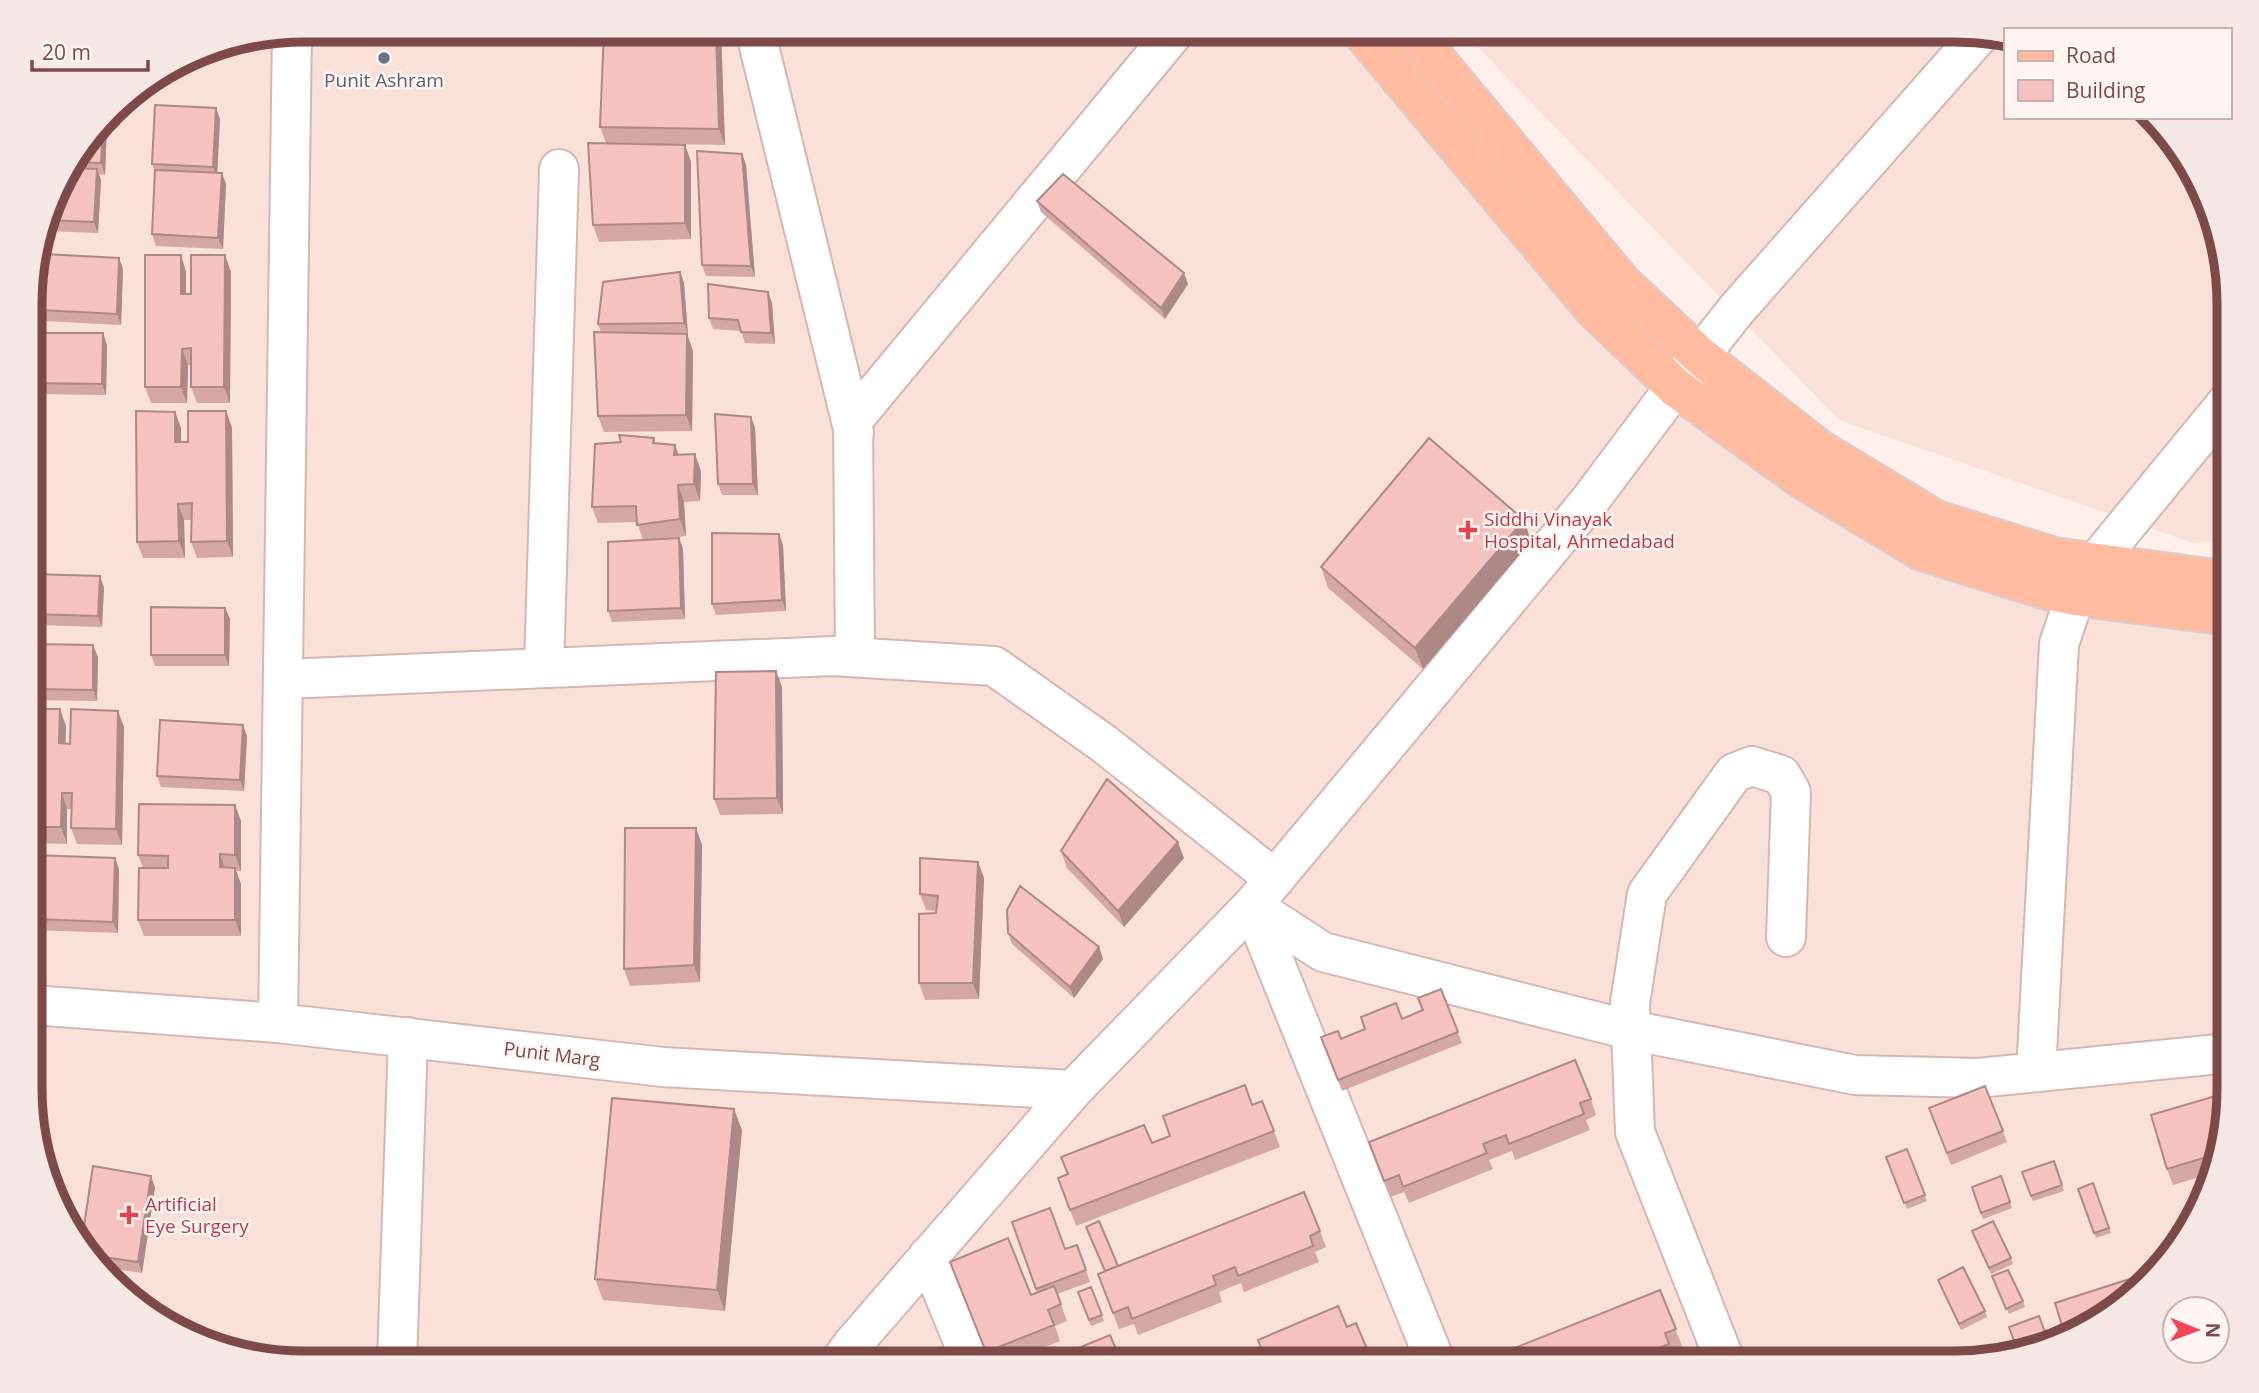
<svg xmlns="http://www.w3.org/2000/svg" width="2259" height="1393" viewBox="0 0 2259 1393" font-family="'Open Sans',sans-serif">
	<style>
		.residential { fill: #f9e1da }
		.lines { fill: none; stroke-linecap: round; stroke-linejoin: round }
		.minor-casing { stroke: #d7b6b2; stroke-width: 42 }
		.major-casing { stroke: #dbcccc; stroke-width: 42 }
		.minor { stroke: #fff; stroke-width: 38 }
		.major { stroke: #ffbba0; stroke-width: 38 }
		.wall { fill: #d4a7a4 }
		.shaded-wall { fill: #ac8886 }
		.building { fill: #f6c2bf; stroke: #ac8886; stroke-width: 2 }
		.worship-dot { fill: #6b7280; stroke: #fff5f2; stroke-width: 2.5 }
		.health-dot { fill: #e0444e; stroke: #fff5f2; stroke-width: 2.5 }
		.labels { text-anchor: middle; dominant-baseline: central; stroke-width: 5; stroke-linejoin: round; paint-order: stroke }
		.worship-label { font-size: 19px; fill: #5b616d; stroke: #fff5f2 }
		.health-label { font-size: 19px; fill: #be3a42; stroke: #fff5f2; text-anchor: start }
		.street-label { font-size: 19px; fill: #7d4a49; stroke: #fff5f2 }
		.rim { fill: none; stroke: #7d4a49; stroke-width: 9 }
	</style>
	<rect width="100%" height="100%" fill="#feefea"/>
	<path class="residential" d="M304 30H1411L1622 283 1675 387 1922 551 2229 616V1107L2215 1177 2183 1241 2092 1327 1973 1363H303L232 1354 152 1317 76 1241 32 1125V268L58 182 123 98 199 50Z
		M1470 30H1956L2005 38V117H2146L2193 167 2229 286V540L2193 543 1839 420 1466 35Z"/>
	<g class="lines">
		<defs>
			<path id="minor" d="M755 30 854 433
				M855 657 853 420 1176 30
				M544 668 559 169
				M284 679 833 656 994 666 1103 743 1275 879
				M1252 906 1323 952 1630 1030 1855 1075 1978 1078 2229 1053
				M1252 906 1436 1363
				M32 1005 278 1023 663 1067 1073 1090
				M278 1023 292 32
				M2036 1072 2059 644 2075 596 2096 562 2229 400
				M928 1256 972 1363
				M397 1363 408 1037
				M839 1363 852 1345 1073 1090 1252 906 1588 503 1675 387 1737 309 1980 34
				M1726 1363 1635 1132 1630 1003 1647 894 1734 773 1752 766 1781 775 1791 792 1786 937"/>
			<path id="major" d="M1360 30 1593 308 1675 387 1802 479 1922 551 2047 590 2075 596 2229 616
				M1411 30 1622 283 1700 356 1820 450 1936 520 2054 557 2229 581"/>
		</defs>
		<use href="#minor" class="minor-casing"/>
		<use href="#major" class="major-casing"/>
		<use href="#minor" class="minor"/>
		<use href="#major" class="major"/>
	</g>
	<path class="wall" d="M721 30 725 145 612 143 685 145 691 162V239L599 242 593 225 606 143 600 127Z
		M220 119 217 173 226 184 223 249 156 246 152 234 155 172 152 164Z
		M106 120 107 123 105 175 99 174 101 180 98 233 43 231 58 182Z
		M742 154 746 165 755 277 706 276 702 265Z
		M1037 201 1188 284 1165 319 1041 212Z
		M181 255 186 272V294H191L231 272 230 403H197L191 387V365H188L187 403H151L145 387Z
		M123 269 121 325 45 321 41 310Z
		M680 272 684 283 688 335H687L693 351 692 431 604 432 598 416 601 332 598 324Z
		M768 292 772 303 775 344 745 343 741 331 713 329 709 318Z
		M32 333 107 345 106 395 32 394Z
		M226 411 232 428 233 557 197 558 191 542 192 520H184L185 558H143L137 542 175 412 181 428V442H188Z
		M751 417 755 428 758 495H722L718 484Z
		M654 438 656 444 679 455 701 471 700 501 684 502 686 536 663 539 679 538 683 549 685 619 612 622 608 611 643 540 637 522 598 523 592 507 621 442Z
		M1524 520 1531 541 1423 669 1328 588 1321 567Z
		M783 545 786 611 716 615 712 604Z
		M32 574 104 587 102 627 32 625Z
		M225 608 230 619 229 666H155L151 655Z
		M32 644 98 657 97 701 32 700Z
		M782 687 783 814 720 815 714 799Z
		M32 709 66 726 65 743 70 744 124 727 122 845 77 844 71 828V809H67V844L32 843Z
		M247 736 244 791 161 787 157 776Z
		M235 805 241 821V871H236L241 884V936H144L138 920 143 868 138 855Z
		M702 845 700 982 630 986 624 969Z
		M1061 851 1184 858 1124 927 1067 868Z
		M32 855 119 869 118 933 32 930Z
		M978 862 984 878 979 999 925 1000 919 983 936 911 926 910 920 894Z
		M1008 933 1099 947 1103 959 1074 998 1012 944Z
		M1441 989 1462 1043 1342 1091 1321 1037 1341 1039 1365 1029 1361 1017 1402 1019 1423 1010Z
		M1985 1086 2007 1142 1951 1165 1929 1108Z
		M1591 1099 1596 1115 1586 1120 1590 1130 1515 1160 1512 1151 1489 1160 1493 1169 1409 1203 1404 1192 1390 1197 1369 1142Z
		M1252 1105 1274 1131 1280 1147 1076 1226 1058 1178Z
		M2229 1107 2216 1172 2173 1185 2167 1169Z
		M742 1130 725 1311 603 1300 595 1279Z
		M1907 1149 1927 1201 1907 1209 1886 1157Z
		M2054 1161 2064 1191 2033 1201 2022 1172Z
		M2001 1176 2012 1208 1983 1219 1972 1187Z
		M2093 1183 2111 1233 2096 1238 2078 1189Z
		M155 1187 142 1273 102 1267 81 1246Z
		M1012 1222 1065 1249 1077 1245 1090 1282 1057 1294 1067 1321 1055 1326 1060 1341 1006 1363H990L950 1262 1031 1295 1037 1293Z
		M1320 1231 1326 1247 1315 1252 1319 1262 1244 1292 1241 1283 1219 1292 1222 1302 1138 1335 1134 1324 1119 1329 1098 1274 1118 1266Z
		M1972 1231 2011 1258 2013 1264 1991 1274Z
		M1992 1276 2023 1301 2025 1307 2009 1314Z
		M1938 1280 1985 1311 1987 1317 1961 1330Z
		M1091 1287 1104 1321 1091 1326 1078 1292Z
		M1660 1290 1682 1346 1671 1350 1675 1360 1669 1363H1477Z
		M1347 1327 1368 1351 1372 1363H1252L1264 1358 1258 1340Z"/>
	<path class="shaded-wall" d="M716 30H721L725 145 719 129Z
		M216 108 220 119 217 178 213 167Z
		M106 120 107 123 105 175 101 163 103 124Z
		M685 145 691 162V239L685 223Z
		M742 154 746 165 755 277 751 266Z
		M97 169 101 180 98 233 94 222Z
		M222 173 226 184 223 249 218 238Z
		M181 255 186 272V310L181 294Z
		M225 255 231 272 230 403 224 387Z
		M119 258 123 269 121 325 117 314Z
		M680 272 684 283 688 335 684 323Z
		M1184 273 1188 284 1165 319 1161 308Z
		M768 292 772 303 775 344 771 333Z
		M103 333 107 345 106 395 102 384Z
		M687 334 693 351 692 431 686 415Z
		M182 349 188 365 187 403 181 387Z
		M226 411 232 428 233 557 227 541Z
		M175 412 181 428V458L175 442Z
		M751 417 755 428 758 495 753 484Z
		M675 445 681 461 674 455Z
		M695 454 701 471 700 501 694 484Z
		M678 485 684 502 686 536 680 519Z
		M178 504 184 520 185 558 179 541Z
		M1524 520 1531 541 1423 669 1415 648Z
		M779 534 783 545 786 611 782 600Z
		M679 538 683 549 685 619 681 608Z
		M100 576 104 587 102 627 98 616Z
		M225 608 230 619 229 666 225 655Z
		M93 645 98 657 97 701 93 690Z
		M776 671 782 687 783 814 777 798Z
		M60 709 66 726 65 759 59 743Z
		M118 711 124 727 122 845 116 829Z
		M243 725 247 736 244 791 240 780Z
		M62 793 67 809V844L61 827Z
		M235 805 241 821V871L235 855Z
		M696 828 702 845 700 982 694 965Z
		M1178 842 1184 858 1124 927 1118 911Z
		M220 854 226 871 220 867Z
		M115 858 119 869 118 933 113 922Z
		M978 862 984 878 979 999 973 983Z
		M235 868 241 884V936L235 920Z
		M1099 947 1103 959 1074 998 1070 987Z
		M734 1109 742 1130 725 1311 717 1290Z
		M151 1176 155 1187 142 1273 138 1262Z"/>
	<path class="building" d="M604 30H716L719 129 600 127Z
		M155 105 216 108 213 167 152 164Z
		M103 124 101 163 74 162Z
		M588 143 685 145V223L593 225Z
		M697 151 742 154 751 266 702 265Z
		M69 168 97 169 94 222 47 220 58 182Z
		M155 170 222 173 218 238 152 234Z
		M1063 174 1184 273 1161 308 1037 201Z
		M44 254 119 258 117 314 41 310Z
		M145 255H181V294H191V255H225L224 387H191V348L182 349 181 387H145Z
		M680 272 684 323 598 324 603 282Z
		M708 284 768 292 771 333 741 332 738 320 709 318Z
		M594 332 687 334 686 415 598 416Z
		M32 333H103L102 384 32 383Z
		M136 411 175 412V442H188V411H226L227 541 191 542 192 503 178 504 179 541 137 542Z
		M715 414 751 417 753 484H718Z
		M619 435 654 438 653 443 675 445 674 455 695 454 694 484 678 485 680 519 637 525 636 506 592 507 595 444 621 442Z
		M1429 438 1524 520 1415 648 1321 567Z
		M712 533 779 534 782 600 712 604Z
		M679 538 681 608 608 611V542Z
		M32 574 100 576 98 616 32 614Z
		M151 607 225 608V655H151Z
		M32 644 93 645V690L32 689Z
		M776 671 777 798 714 799 716 672Z
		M32 709H60L59 743 70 744 71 709 118 711 116 829 71 828 72 793H62L61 827H32Z
		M160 720 243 725 240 780 157 776Z
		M1107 779 1178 842 1118 911 1061 851Z
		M139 804 235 805V855L220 854V867L235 868V920H138L139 868H168V856L138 855Z
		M625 828H696L694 965 624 969Z
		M32 855 115 858 113 922 32 919Z
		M920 858 978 862 973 983H919V914L936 913 938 896 920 894Z
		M1020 886 1099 947 1070 987 1008 933 1007 910Z
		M1441 989 1458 1032 1338 1080 1321 1037 1338 1031 1341 1039 1365 1029 1361 1017 1396 1003 1402 1019 1423 1010 1418 998Z
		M1575 1060 1591 1099 1580 1103 1584 1114 1509 1144 1506 1135 1483 1144 1487 1153 1403 1187 1399 1175 1384 1181 1369 1142Z
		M1245 1085 1252 1105 1262 1101 1274 1131 1070 1210 1058 1178 1068 1174 1061 1157 1144 1125 1152 1143 1170 1136 1163 1116Z
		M1985 1086 2003 1131 1947 1153 1929 1108Z
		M2229 1092V1107L2220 1153 2167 1169 2151 1115Z
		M612 1098 734 1109 717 1290 595 1279Z
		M1907 1149 1925 1195 1904 1203 1886 1157Z
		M2054 1161 2062 1185 2031 1196 2022 1172Z
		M93 1166 151 1176 138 1262 90 1255 81 1246Z
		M2001 1176 2010 1202 1981 1213 1972 1187Z
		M2093 1183 2109 1228 2094 1233 2078 1189Z
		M1304 1192 1320 1231 1310 1236 1313 1246 1238 1276 1235 1267 1213 1276 1216 1285 1132 1319 1128 1307 1113 1313 1098 1274Z
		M1050 1208 1065 1249 1077 1245 1086 1270 1036 1289 1012 1222Z
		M1099 1221 1118 1266 1105 1271 1086 1227Z
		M1993 1221 2011 1258 1989 1268 1972 1231Z
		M1008 1238 1031 1295 1054 1286 1061 1304 1048 1310 1054 1325 986 1352 950 1262Z
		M1963 1267 1985 1311 1959 1324 1938 1280Z
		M2008 1270 2023 1301 2006 1309 1992 1276Z
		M2145 1274 2146 1276 2092 1327 2065 1335 2055 1303Z
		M1091 1287 1102 1315 1089 1320 1078 1292Z
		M1660 1290 1676 1329 1665 1333 1669 1344 1621 1363H1477Z
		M1338 1306 1347 1327 1356 1323 1368 1351 1340 1363H1252L1265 1358 1258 1340Z
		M2039 1316 2048 1340 2017 1349 2009 1327Z
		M1110 1335 1122 1363H1042Z
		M1239 1349 1245 1363H1207Z"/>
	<circle class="worship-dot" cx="384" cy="58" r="7"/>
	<g class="health-dot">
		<path d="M1464.5 519.5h7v7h7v7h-7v7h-7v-7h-7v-7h7z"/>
		<path d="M125.5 1204.5h7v7h7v7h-7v7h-7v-7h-7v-7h7z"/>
	</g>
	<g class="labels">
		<g class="worship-label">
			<text x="384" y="80">Punit Ashram</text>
		</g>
		<g class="health-label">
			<text x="1484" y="519">Siddhi Vinayak<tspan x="1484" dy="22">Hospital, Ahmedabad</tspan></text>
			<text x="145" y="1204">Artificial<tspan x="145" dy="22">Eye Surgery</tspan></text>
		</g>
		<g class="street-label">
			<text transform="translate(552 1054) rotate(7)">Punit Marg</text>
		</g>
	</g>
	<path d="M0 0H2259V1393H0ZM304 42H1955A262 262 0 0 1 2217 304V1089A262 262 0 0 1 1955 1351H304A262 262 0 0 1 42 1089V304A262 262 0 0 1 304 42Z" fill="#f5e7e4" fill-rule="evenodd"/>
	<path class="rim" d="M304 42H1955A262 262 0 0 1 2217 304V1089A262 262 0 0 1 1955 1351H304A262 262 0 0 1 42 1089V304A262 262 0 0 1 304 42Z"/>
	<rect x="2004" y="28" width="228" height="91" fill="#fff5f2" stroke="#cbb1ae" stroke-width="2"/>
	<rect x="2018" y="51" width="35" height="10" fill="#ffbba0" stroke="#cbb1ae" stroke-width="2"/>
	<text x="2066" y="63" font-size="21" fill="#7d4a49">Road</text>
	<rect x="2018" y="80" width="35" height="21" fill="#f6c2bf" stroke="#cbb1ae" stroke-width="2"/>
	<text x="2066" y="98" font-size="21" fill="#7d4a49">Building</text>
	<g transform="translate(2196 1330) rotate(91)"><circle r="33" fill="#fff5f2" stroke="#cbb1ae" stroke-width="2"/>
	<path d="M0-5L12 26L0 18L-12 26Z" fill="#f2455a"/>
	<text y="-10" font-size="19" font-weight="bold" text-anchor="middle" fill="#7d4a49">N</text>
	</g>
	<path d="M32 60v10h116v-10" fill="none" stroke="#7d4a49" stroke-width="3.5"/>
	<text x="42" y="60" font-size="21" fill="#7d4a49" stroke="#fff5f2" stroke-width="5" paint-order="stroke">20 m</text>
</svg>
